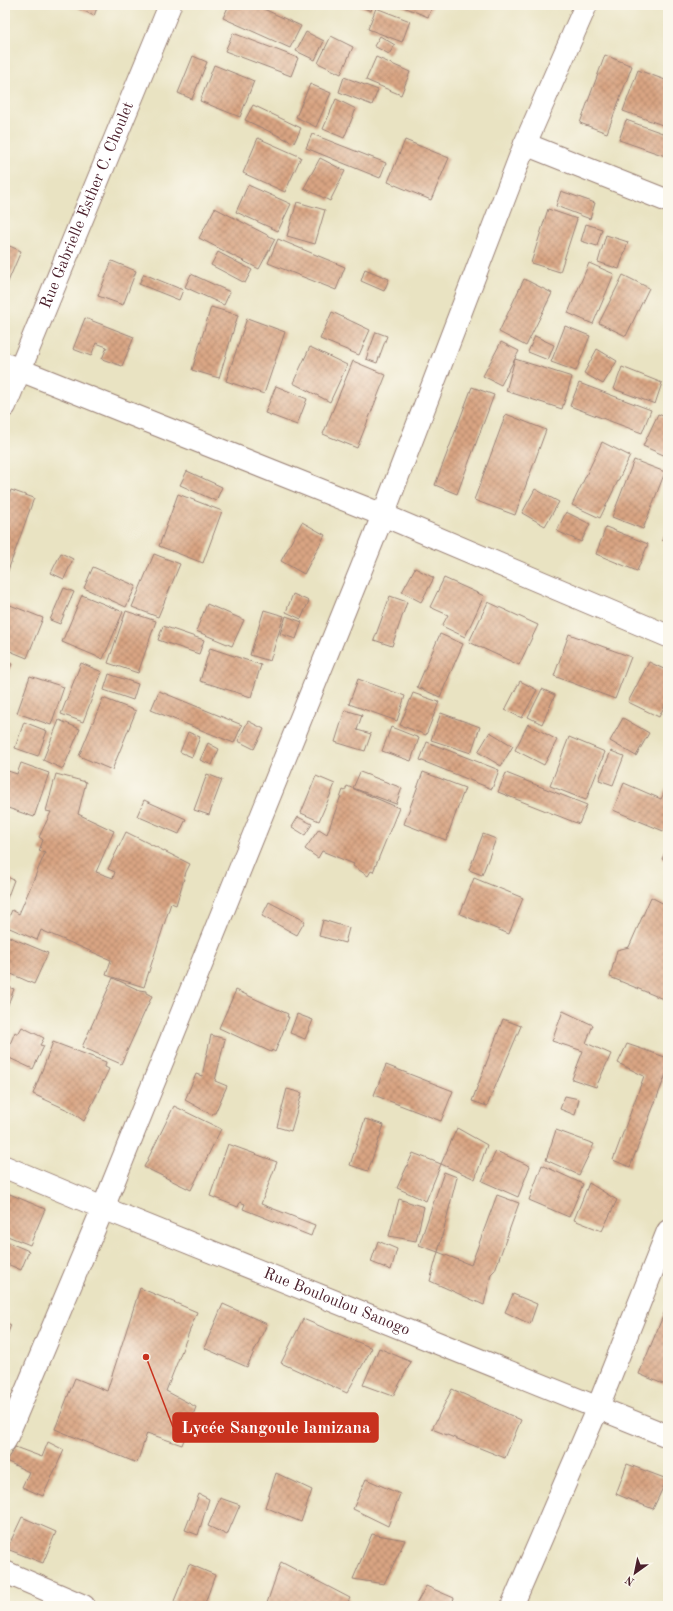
<svg xmlns="http://www.w3.org/2000/svg" width="673" height="1611" viewBox="0 0 673 1611" font-family="'Old Standard TT',serif">
	<style>
		.building { fill: url(#building-cross-hatch) }
		.lines { fill: none; stroke-linecap: round; stroke-linejoin: round }
		.street-casing { stroke: #9a8176; stroke-width: 24 }
		.street { stroke: #fff; stroke-width: 22 }
		.labels { text-anchor: middle; dominant-baseline: central; stroke-width: 3.5; stroke-linejoin: round; paint-order: stroke }
		.street-label { font-size: 16px; fill: #4a1f2b; stroke: #fbf7ec }
		.leader { fill: none; stroke: #c8321e; stroke-width: 1.5 }
		.callout-dot { fill: #c8321e; stroke: #fbf7ec; stroke-width: 1.5 }
		.callout { fill: #c8321e; stroke: #c8321e; stroke-width: 1.5 }
		.callout-label { font-size: 17px; text-anchor: middle; font-weight: bold; fill: #fff }
	</style>
	<defs>
		<pattern id="building-cross-hatch" width="8" height="8" patternUnits="userSpaceOnUse"><rect width="8" height="8" fill="#d9a583"/><path d="M0 0l8 8M0 8l8-8" fill="none" stroke="#b2866b"/></pattern>
	</defs>
	<rect width="100%" height="100%" fill="#fbf7ec"/>
	<filter id="ink" filterUnits="userSpaceOnUse"><feTurbulence type="fractalNoise" baseFrequency=".025" numOctaves="2"/><feDisplacementMap in="SourceGraphic" scale="8" xChannelSelector="R" yChannelSelector="G"/><feConvolveMatrix kernelMatrix="1 2 1 2 8 2 1 2 1" color-interpolation-filters="sRGB"/></filter>
	<filter id="wash" filterUnits="userSpaceOnUse"><feTurbulence type="fractalNoise" baseFrequency=".012" numOctaves="4" result="noise"/><feDisplacementMap in="SourceGraphic" scale="16" xChannelSelector="R" yChannelSelector="G"/><feGaussianBlur stdDeviation="0.9" result="paint"/><feColorMatrix in="noise" values="0 0 0 0 0 0 0 0 0 0 0 0 0 0 0 0 0 1.4 0 .05"/><feComposite in="paint" operator="in"/></filter>
	<g filter="url(#wash)">
		<rect width="100%" height="100%" fill="#e9e3c2"/>
		<g id="blocks">
			<path class="building" d="M72 5H98L94 16Z
				M229 5H255L301 26 290 48 223 18Z
				M356 5H373L371 11Z
				M399 5H433L428 17Z
				M376 8 410 21 402 42 368 29Z
				M306 32 324 41 315 60 296 51Z
				M233 33 298 58 291 76 225 51Z
				M331 36 353 47 341 74 318 63Z
				M380 36 395 45 389 54 374 46Z
				M605 55 632 66 607 133 580 123Z
				M193 56 207 62 192 99 178 93Z
				M376 57 410 72 401 95 366 80Z
				M214 65 254 81 240 117 200 101Z
				M638 70 668 81V127L623 111Z
				M344 77 378 90 372 105 339 92Z
				M310 84 331 93 316 127 296 117Z
				M336 99 356 109 344 138 323 129Z
				M253 105 301 128 294 143 245 120Z
				M626 120 668 135V157L619 140Z
				M312 134 386 163 380 178 306 148Z
				M258 138 301 157 285 192 243 173Z
				M405 140 449 158 431 200 388 182Z
				M320 158 345 171 330 201 304 188Z
				M248 185 291 204 278 231 236 212Z
				M561 191 595 203 590 219 556 206Z
				M297 202 325 210 315 244 287 236Z
				M215 208 275 239 259 269 199 238Z
				M548 209 577 219 560 272 531 263Z
				M586 224 602 229 597 246 581 241Z
				M606 235 628 242 619 269 598 262Z
				M278 239 345 267 336 290 268 263Z
				M5 244 21 251 5 289Z
				M218 252 252 270 245 283 211 265Z
				M112 261 136 271 123 305 98 296Z
				M589 263 614 274 593 324 568 313Z
				M365 269 389 279 384 291 361 281Z
				M144 274 183 290 179 300 139 284Z
				M191 274 230 292 224 305 185 287Z
				M623 275 649 288 626 336 599 323Z
				M524 279 552 293 526 346 499 332Z
				M211 307 238 315 219 378 192 370Z
				M332 312 370 330 359 355 320 339Z
				M85 318 134 337 122 366 102 359 107 347 96 343 91 356 73 349Z
				M247 318 285 332 264 394 226 381Z
				M565 326 590 336 576 371 551 362Z
				M376 332 387 336 377 363 366 359Z
				M535 336 554 345 548 360 528 352Z
				M501 342 519 351 501 385 483 376Z
				M310 347 347 365 330 402 293 383Z
				M597 349 617 361 603 384 584 373Z
				M515 359 572 377 562 409 506 391Z
				M353 361 386 375 357 448 323 434Z
				M622 367 662 383 655 404 614 389Z
				M579 383 651 410 642 433 570 406Z
				M276 386 307 399 297 425 265 413Z
				M472 387 494 395 457 494 435 485Z
				M506 414 546 430 515 515 474 500Z
				M658 414 668 418V457L643 446Z
				M602 442 630 456 600 518 572 505Z
				M634 460 665 472 643 529 612 517Z
				M187 471 222 487 216 501 180 485Z
				M535 489 559 502 545 526 522 513Z
				M11 490 34 498 5 579V507Z
				M178 494 222 511 203 563 159 546Z
				M566 512 590 524 581 542 557 531Z
				M302 522 325 535 304 574 281 561Z
				M606 527 648 544 637 571 596 554Z
				M668 527V543L662 540Z
				M61 553 73 559 64 579 51 573Z
				M154 554 180 564 158 617 132 607Z
				M93 567 136 586 126 607 84 588Z
				M415 568 434 578 421 602 402 592Z
				M444 578 484 596 465 637 442 626 448 615 430 607Z
				M64 588 74 592 60 624 50 620Z
				M293 594 309 601 301 619 286 612Z
				M82 595 123 612 103 659 62 642Z
				M390 596 407 602 392 646 374 640Z
				M488 602 538 625 519 665 469 642Z
				M5 603 43 618 27 658 5 649Z
				M207 604 244 620 232 646 196 631Z
				M264 610 284 616 270 661 250 655Z
				M126 611 156 621 138 673 108 663Z
				M286 616 302 622 296 639 280 634Z
				M163 626 204 640 199 654 158 640Z
				M440 634 463 644 440 697 417 687Z
				M569 634 631 657 615 699 554 676Z
				M210 648 261 665 251 697 200 681Z
				M5 661 12 664 5 679Z
				M649 662 668 671V699L659 717 628 702Z
				M81 663 102 672 83 722 61 714Z
				M109 674 138 684 133 700 104 690Z
				M30 676 64 687 51 725 17 713Z
				M358 679 405 696 397 721 349 704Z
				M520 681 537 690 522 718 505 710Z
				M542 689 555 695 542 724 528 717Z
				M159 691 242 725 234 743 151 710Z
				M413 693 439 702 426 735 400 725Z
				M103 698 136 711 112 770 79 756Z
				M345 710 362 715 357 730 371 734 365 751 335 742Z
				M441 713 480 727 471 753 431 740Z
				M623 718 649 733 636 756 610 741Z
				M59 720 80 729 63 769 43 760Z
				M248 721 264 729 254 749 238 741Z
				M24 722 47 731 38 756 15 748Z
				M528 724 557 740 544 765 515 750Z
				M391 727 419 738 411 761 382 751Z
				M188 732 200 737 192 757 180 752Z
				M490 732 513 746 501 766 478 752Z
				M569 737 605 752 586 800 550 786Z
				M427 742 499 770 492 789 420 760Z
				M208 743 219 749 212 765 200 760Z
				M611 751 624 756 613 785 599 780Z
				M21 763 49 773 34 817 5 807V770L17 774Z
				M360 772 402 788 396 804 353 788Z
				M423 772 465 788 446 840 404 824Z
				M506 773 587 805 579 824 498 792Z
				M56 774 86 782 78 814 114 831 96 872 113 878 115 872 108 869 126 832 190 864 186 872 176 905 171 903 144 987 106 975 111 960 41 930 37 940 5 926 12 910 19 914 45 853 39 851 43 840 39 837 51 812 46 811Z
				M207 774 222 780 209 815 194 810Z
				M316 776 335 784 319 821 301 813Z
				M624 783 661 799 666 789H668V833L613 810Z
				M347 786 399 808 373 872 371 871 368 876 353 866 354 864 322 851 318 858 305 849 319 829 327 834 343 790 345 791Z
				M144 800 186 819 179 834 137 816Z
				M298 817 312 824 305 835 292 827Z
				M483 834 496 839 482 875 469 870Z
				M668 845V861L662 859Z
				M5 876 14 880 5 904Z
				M474 878 523 898 509 934 460 914Z
				M651 897 668 906V1001L610 977 617 950 629 947Z
				M269 902 305 921 297 935 262 916Z
				M323 920 349 928 345 943 319 936Z
				M7 936 48 953 34 984 9 973 6 981 5 980V941Z
				M113 978 139 990 146 991V993L152 996 121 1064 82 1047Z
				M5 986 14 989 5 1012Z
				M236 990 288 1014 287 1017H289L275 1052 272 1050 271 1052 219 1028Z
				M563 1011 593 1025 586 1043 611 1054 596 1087 572 1079 583 1051 552 1041Z
				M297 1014 313 1020 305 1039 290 1033Z
				M503 1019 521 1026 487 1106 472 1101Z
				M22 1027 44 1038 40 1045 44 1046 33 1069 5 1056 15 1032 18 1034Z
				M211 1035 225 1039 215 1081 227 1086 215 1113H213L212 1115 185 1100 196 1074 202 1076Z
				M53 1042 106 1062 105 1067 109 1069 84 1121 70 1111 33 1094Z
				M627 1044 668 1058V1069L630 1167 613 1160 644 1076 618 1063Z
				M386 1065 453 1091 441 1121 374 1095Z
				M287 1089 302 1093 291 1131 277 1127Z
				M565 1096 579 1099 575 1115 560 1109Z
				M174 1106 221 1129 191 1190 144 1167Z
				M365 1119 384 1125 368 1171 350 1165Z
				M457 1128 487 1145 475 1179 441 1164Z
				M556 1130 594 1144 579 1175 546 1160Z
				M228 1144 277 1162 261 1204 315 1225 311 1236 243 1209 245 1204 240 1202 238 1207 210 1196Z
				M496 1151 530 1166 518 1197 482 1181Z
				M413 1153 441 1164 426 1201 397 1188Z
				M542 1165 583 1184 569 1217 529 1200Z
				M444 1172 457 1177 438 1252 419 1245Z
				M589 1183 617 1200 602 1231 574 1220Z
				M5 1192 45 1209 30 1245 5 1235Z
				M497 1195 519 1203 495 1270 491 1274 484 1305 430 1281 438 1252 471 1265Z
				M399 1199 424 1207 416 1241 389 1236Z
				M5 1241 29 1251 21 1270 5 1263Z
				M378 1241 397 1249 391 1270 371 1262Z
				M140 1288 197 1312 166 1391 196 1407 182 1445 147 1433 137 1463 55 1429 75 1378 107 1391Z
				M513 1294 537 1304 530 1324 505 1312Z
				M223 1304 267 1324 247 1367 204 1348Z
				M668 1304V1386L639 1374Z
				M303 1319 372 1348 347 1393 281 1363Z
				M5 1322 11 1325 5 1340Z
				M379 1348 411 1362 393 1396 363 1385Z
				M452 1389 521 1420 505 1458 432 1429Z
				M48 1442 64 1450 43 1496 22 1487 29 1472 6 1461 15 1447 42 1457Z
				M627 1464 667 1479 653 1509 616 1494Z
				M276 1473 312 1490 301 1522 265 1507Z
				M366 1479 400 1494 388 1526 353 1509Z
				M199 1494 209 1499 198 1535 185 1530Z
				M220 1498 240 1505 227 1535 208 1526Z
				M22 1517 56 1532 43 1563 7 1549Z
				M372 1534 405 1540 384 1584 353 1579Z
				M281 1562 350 1598 346 1606H266Z
				M189 1564 215 1575 204 1606H182L174 1601Z
				M426 1586 454 1598 451 1606H415Z"/>
		</g>
	</g>
	<g filter="url(#ink)">
		<use href="#blocks" fill-opacity="0" stroke="#9a8176" stroke-width="1"/>
		<g class="lines">
			<defs>
				<g id="street">
					<path d="M525 144 668 201"/>
					<path d="M5 364 383 515 668 636"/>
					<path id="s1" d="M5 406 170 5"/>
					<path id="s2" d="M5 1167 103 1208 668 1436"/>
					<path d="M5 1441 103 1208 383 515 525 144 586 5"/>
					<path d="M5 1572 84 1606"/>
					<path d="M512 1606 598 1407 668 1231"/>
				</g>
			</defs>
			<use href="#street" class="street-casing"/>
			<use href="#street" class="street"/>
		</g>
	</g>
	<g class="labels">
		<g class="street-label">
			<text stroke="none"><textPath href="#s1" startOffset="217">Rue Gabrielle Esther C. Choulet</textPath></text>
			<text stroke="none"><textPath href="#s2" startOffset="358">Rue Bouloulou Sanogo</textPath></text>
		</g>
	</g>
	<path class="leader" d="M146 1357L173 1427"/>
	<circle class="callout-dot" cx="146" cy="1357" r="4"/>
	<rect class="callout" x="173" y="1413" width="205" height="29" rx="4"/>
	<g class="callout-label">
		<text x="276" y="1433">Lycée Sangoule lamizana</text>
	</g>
	<rect width="673" height="1611" fill="none" stroke="#fbf7ec" stroke-width="20"/>
	<g transform="translate(635 1573) rotate(213)" stroke="#fbf7ec" stroke-width="3" paint-order="stroke">
	<path d="M0-3L7 15L0 10L-7 15Z" fill="#4a1f2b"/>
	<text y="-6" font-size="11" font-weight="bold" text-anchor="middle" fill="#4a1f2b">N</text>
	</g>
</svg>
